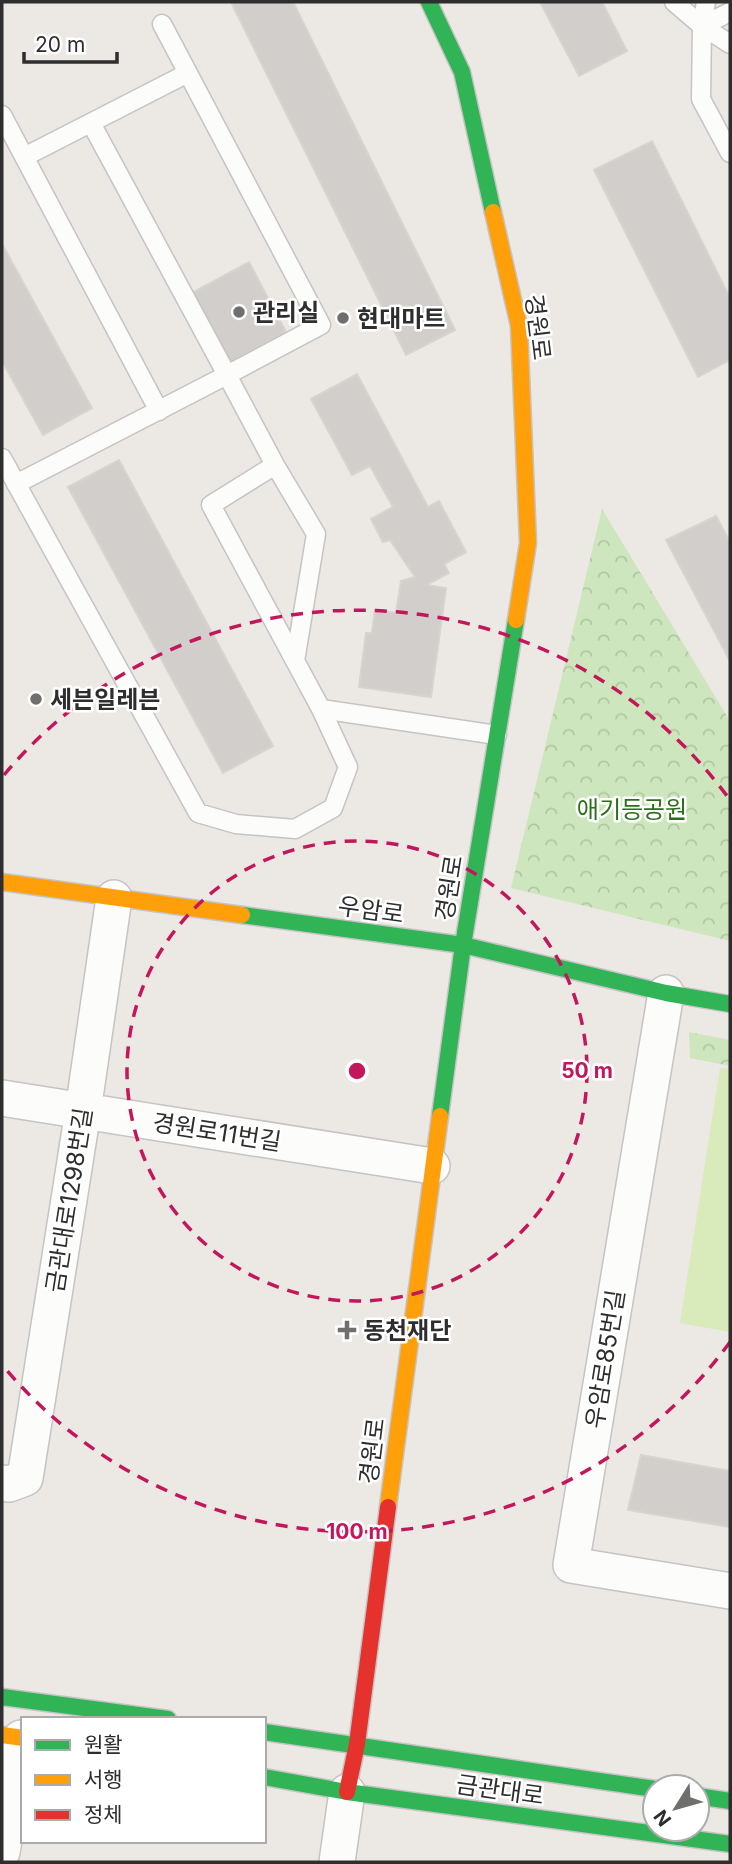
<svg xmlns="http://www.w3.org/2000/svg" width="732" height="1864" viewBox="0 0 732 1864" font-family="Inter,'Noto Sans KR',sans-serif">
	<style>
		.park { fill: url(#park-crowns) }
		.pitch { fill: #d9eabb }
		.building { fill: #d1cecb; stroke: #d7d4d0; stroke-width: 2 }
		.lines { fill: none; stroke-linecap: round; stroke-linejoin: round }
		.lane-casing { stroke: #c5c4c5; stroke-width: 21 }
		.street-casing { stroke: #c5c4c5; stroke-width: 38 }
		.fast-casing { stroke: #c5c4c5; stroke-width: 19 }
		.slow-casing { stroke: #c5c4c5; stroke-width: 19 }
		.jam-casing { stroke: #c5c4c5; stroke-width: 19 }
		.lane { stroke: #fcfcfb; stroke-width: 18 }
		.street { stroke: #fcfcfb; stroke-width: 35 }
		.fast { stroke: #30b455; stroke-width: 16 }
		.slow { stroke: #ff9f0a; stroke-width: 16 }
		.jam { stroke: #e5322d; stroke-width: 16 }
		.ring { fill: none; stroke: #c2185b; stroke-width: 3.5; stroke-dasharray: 12 9 }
		.poi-dot { fill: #706f6e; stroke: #fff; stroke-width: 2.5 }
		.labels { text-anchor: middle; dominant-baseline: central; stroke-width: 5; stroke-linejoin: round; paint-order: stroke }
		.poi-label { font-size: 24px; font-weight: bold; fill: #2e2e2e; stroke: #fff; text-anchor: start }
		.street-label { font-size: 24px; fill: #2e2e2e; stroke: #fff }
		.park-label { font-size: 24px; fill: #2c6e1b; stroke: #fff }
		.centre { fill: #c2185b; stroke: #fff; stroke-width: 3.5 }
		.ring-label { font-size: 21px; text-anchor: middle; font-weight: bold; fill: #c2185b; stroke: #fff; stroke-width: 5; stroke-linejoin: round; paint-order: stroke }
	</style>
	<defs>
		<pattern id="park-crowns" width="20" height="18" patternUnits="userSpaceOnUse" patternTransform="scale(1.75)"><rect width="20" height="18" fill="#cee6be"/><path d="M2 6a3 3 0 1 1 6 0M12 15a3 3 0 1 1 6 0" fill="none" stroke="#b1c6a4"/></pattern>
	</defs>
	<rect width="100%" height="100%" fill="#ece8e4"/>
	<path class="park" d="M602 509 730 721V941L511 888Z
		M689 1032 730 1040V1066L690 1058Z"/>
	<path class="pitch" d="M720 1068 730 1069V1332L680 1323Z"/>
	<path class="building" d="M231 2H293L455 330 406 355Z
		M540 2H602L627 51 579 76Z
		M652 141 730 298V360L698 377 594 170Z
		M2 244 92 408 43 435 2 361Z
		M249 262 286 332 228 363 192 293Z
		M357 374 428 507 439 501 466 552 444 564 449 573 426 585 446 588 431 697 359 687 366 633H372L375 610 396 613 401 581 415 577 390 540 383 542 371 519 393 507 370 466 352 475 311 399Z
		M119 460 273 746 223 773 68 487Z
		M716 516 730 542V661L666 540Z
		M641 1455 730 1471V1527L628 1510Z"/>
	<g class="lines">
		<defs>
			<path id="lane" d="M674 2 702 26 730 44
				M706 2 702 26 701 99 730 153
				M702 26 730 12
				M2 115 159 411
				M91 123 227 375 321 325 162 24
				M24 157 188 73
				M2 458 198 813 236 824 295 829 333 808 348 767 321 709 211 505 275 465
				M16 484 227 375 275 465 316 534 295 661
				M321 709 497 735"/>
			<path id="street" d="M666 993 571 1565 730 1591
				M2 1098 432 1166
				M2 1483 9 1484 25 1478 83 1111 114 898
				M2 1852 21 1738
				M337 1862 347 1792"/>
			<path id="fast" d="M429 2 462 72 493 212
				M242 915 463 945 666 993 730 1004
				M440 1116 463 945 516 620
				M2 1697 168 1719
				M264 1732 655 1789
				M264 1777 347 1792 730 1844
				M697 1796 730 1801"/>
			<path id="slow" d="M493 212 519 326 528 543 516 620
				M2 882 242 915
				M388 1507 440 1116
				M2 1735 23 1738"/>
			<path id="jam" d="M347 1792 357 1744 388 1507"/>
		</defs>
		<use href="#lane" class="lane-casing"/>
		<use href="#street" class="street-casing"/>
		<use href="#fast" class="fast-casing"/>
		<use href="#slow" class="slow-casing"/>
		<use href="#jam" class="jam-casing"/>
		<use href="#lane" class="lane"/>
		<use href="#street" class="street"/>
		<use href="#fast" class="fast"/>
		<use href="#slow" class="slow"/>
		<use href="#jam" class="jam"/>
	</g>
	<g class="ring">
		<circle cx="357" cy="1071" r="230"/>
		<path d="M730 1342A461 461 0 0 1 4 1367M4 775A461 461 0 0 1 730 800"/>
	</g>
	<g class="poi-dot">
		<circle cx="239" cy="312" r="7"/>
		<circle cx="343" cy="318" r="7"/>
		<circle cx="36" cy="699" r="7"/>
		<path d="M343.5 1319.5h7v7h7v7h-7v7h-7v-7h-7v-7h7z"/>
	</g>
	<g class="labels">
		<g class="poi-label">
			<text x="253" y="312">관리실</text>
			<text x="357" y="318">현대마트</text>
			<text x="50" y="699">세븐일레븐</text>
			<text x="363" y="1330">동천재단</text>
		</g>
		<g class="street-label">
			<text transform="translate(538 327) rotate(83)">경원로</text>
			<text transform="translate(449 888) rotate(-81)">경원로</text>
			<text transform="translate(371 910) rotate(8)">우암로</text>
			<text transform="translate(217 1132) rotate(9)">경원로11번길</text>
			<text transform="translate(69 1200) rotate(-81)">금관대로1298번길</text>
			<text transform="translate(605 1359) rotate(-81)">우암로85번길</text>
			<text transform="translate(372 1451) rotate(-83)">경원로</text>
			<text transform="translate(500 1790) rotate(8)">금관대로</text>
		</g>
		<g class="park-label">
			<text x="632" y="809">애기등공원</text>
		</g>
	</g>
	<circle cx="357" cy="1071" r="10" class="centre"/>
	<g class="ring-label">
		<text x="587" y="1078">50 m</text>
		<text x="357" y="1539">100 m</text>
	</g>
	<rect width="732" height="1864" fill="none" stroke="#2e2e2e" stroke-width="7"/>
	<rect x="21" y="1717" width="245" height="126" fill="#ffffff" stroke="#ababab" stroke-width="2"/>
	<rect x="35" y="1740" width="35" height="10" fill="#30b455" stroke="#ababab" stroke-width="2"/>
	<text x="84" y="1752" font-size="21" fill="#2e2e2e">원활</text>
	<rect x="35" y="1775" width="35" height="10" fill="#ff9f0a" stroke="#ababab" stroke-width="2"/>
	<text x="84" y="1787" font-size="21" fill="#2e2e2e">서행</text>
	<rect x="35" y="1810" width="35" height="10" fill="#e5322d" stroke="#ababab" stroke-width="2"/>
	<text x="84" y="1822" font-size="21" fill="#2e2e2e">정체</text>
	<g transform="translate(676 1808) rotate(233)"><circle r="33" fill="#ffffff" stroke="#ababab" stroke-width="2"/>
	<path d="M0-5L12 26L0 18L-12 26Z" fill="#706f6e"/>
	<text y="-10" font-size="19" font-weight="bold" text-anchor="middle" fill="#2e2e2e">N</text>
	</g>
	<path d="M24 52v10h93v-10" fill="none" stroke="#2e2e2e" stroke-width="3.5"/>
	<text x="35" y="52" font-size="21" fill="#2e2e2e" stroke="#ffffff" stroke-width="5" paint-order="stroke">20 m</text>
</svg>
